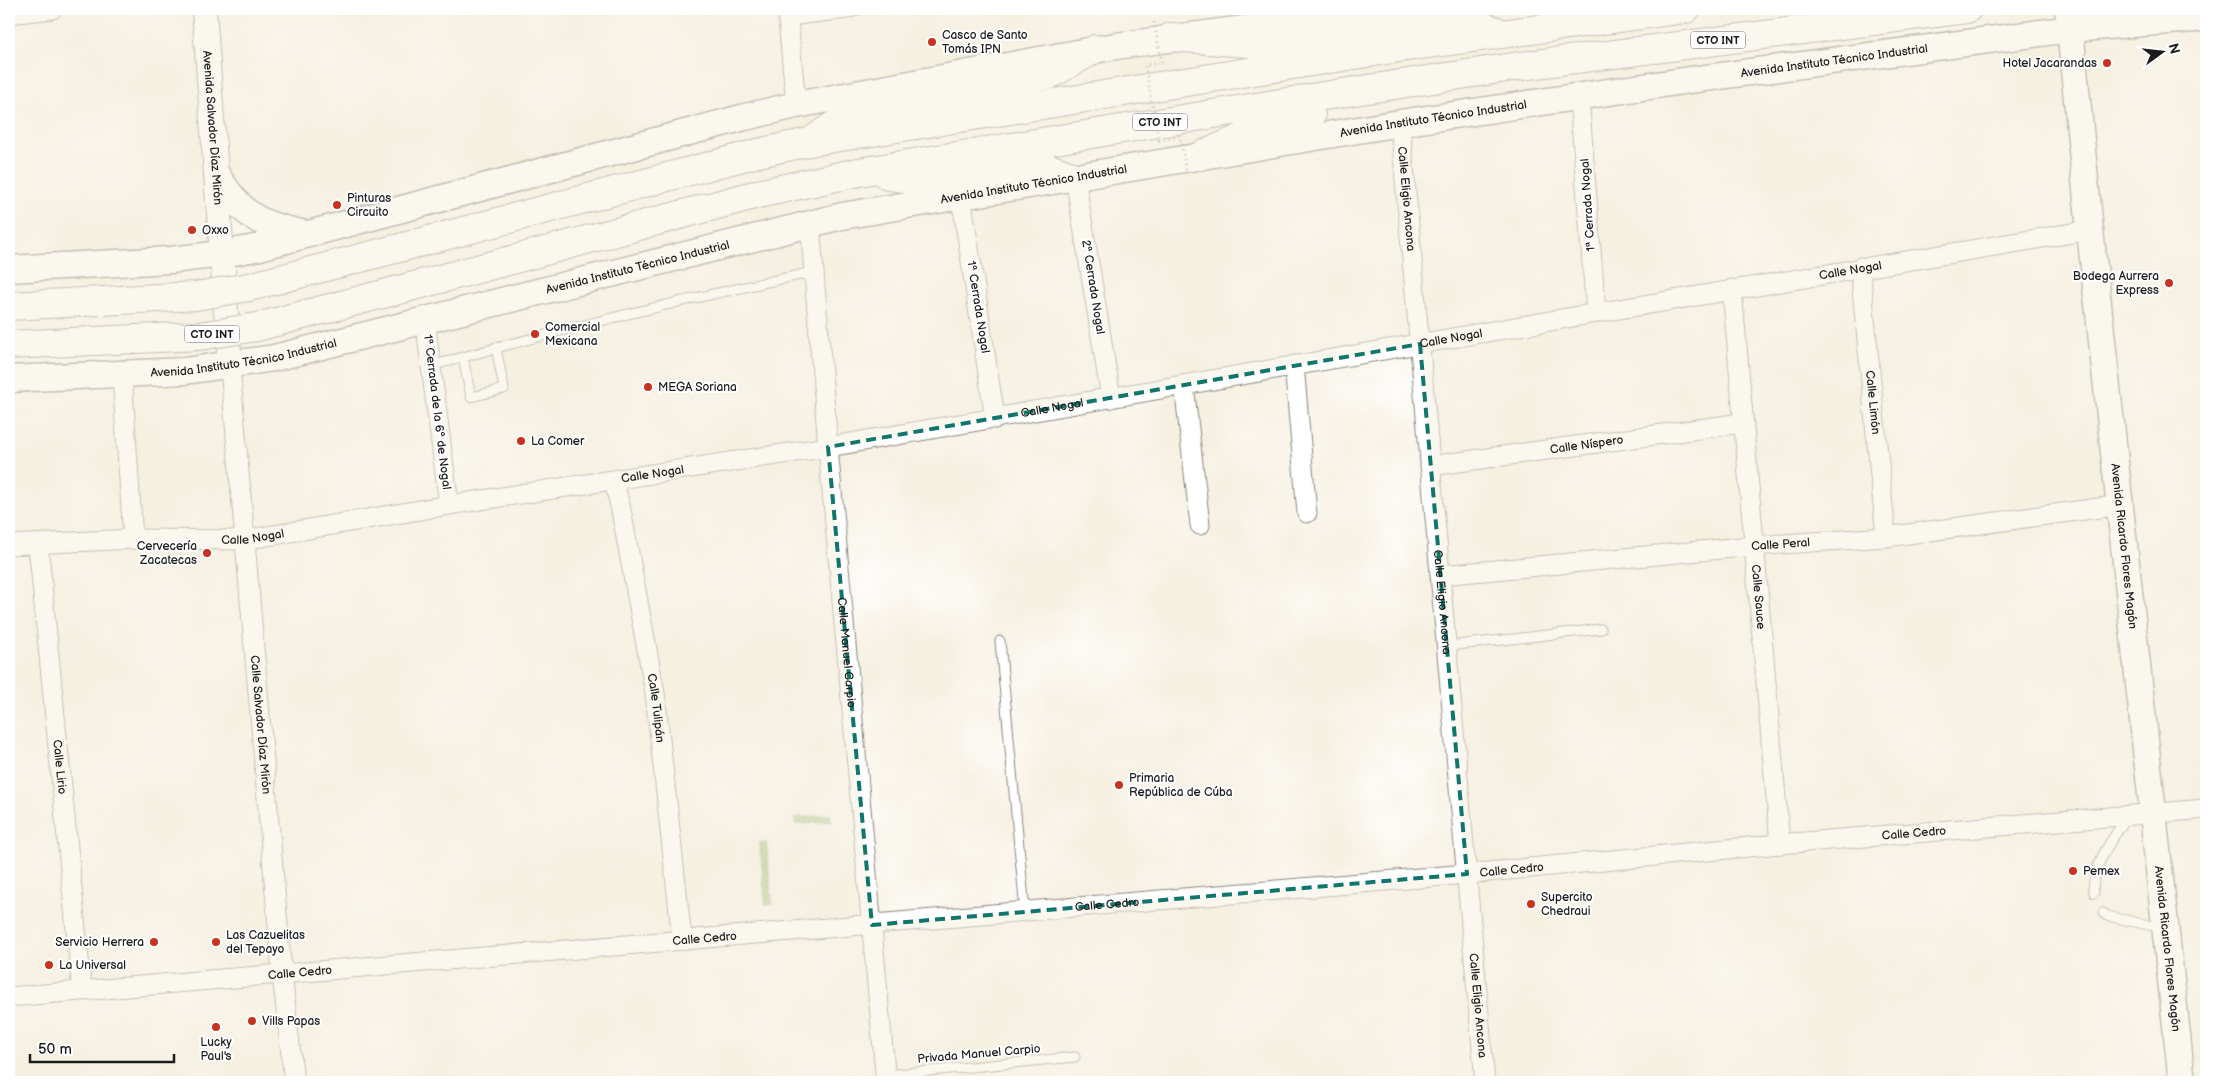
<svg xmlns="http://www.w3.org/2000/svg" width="2215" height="1091" viewBox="0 0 2215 1091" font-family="'Balsamiq Sans',sans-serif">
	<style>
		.green { fill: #a6ca73; stroke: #617348 }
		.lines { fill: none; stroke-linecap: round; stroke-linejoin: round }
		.service-casing { stroke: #89867e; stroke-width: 11 }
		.minor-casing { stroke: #89867e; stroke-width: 21 }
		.tertiary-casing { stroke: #89867e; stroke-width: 26 }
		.secondary-casing { stroke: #89867e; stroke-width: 29 }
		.motorway-casing { stroke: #89867e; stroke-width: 30 }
		.service { stroke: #fff; stroke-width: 9 }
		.minor { stroke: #fff; stroke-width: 19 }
		.tertiary { stroke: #fff; stroke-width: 24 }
		.secondary { stroke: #fff; stroke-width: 26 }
		.motorway { stroke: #fff; stroke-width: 28 }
		.motorway-bridge-casing { stroke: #89867e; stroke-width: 30; stroke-linecap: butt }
		.path-bridge { stroke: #89867e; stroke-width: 3; stroke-dasharray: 1 4; stroke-linecap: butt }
		.motorway-bridge { stroke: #fff; stroke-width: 28 }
		.marked { fill: none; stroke: #0f766e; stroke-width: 4; stroke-dasharray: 10 6; stroke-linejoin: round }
		.poi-dot { fill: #c8321e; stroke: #fff; stroke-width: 2 }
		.labels { text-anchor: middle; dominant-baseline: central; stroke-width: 4; stroke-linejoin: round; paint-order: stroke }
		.shield { fill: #fff; stroke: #606060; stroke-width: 1 }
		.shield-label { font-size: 11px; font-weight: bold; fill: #1c1c1c }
		.poi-label { font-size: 12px; fill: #1c1c1c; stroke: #fff; text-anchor: start }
		.street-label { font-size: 12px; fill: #1c1c1c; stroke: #fff }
	</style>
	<rect width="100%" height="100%" fill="#fff"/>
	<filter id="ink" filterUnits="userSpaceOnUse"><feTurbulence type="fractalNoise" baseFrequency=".02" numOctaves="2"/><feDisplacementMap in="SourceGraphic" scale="10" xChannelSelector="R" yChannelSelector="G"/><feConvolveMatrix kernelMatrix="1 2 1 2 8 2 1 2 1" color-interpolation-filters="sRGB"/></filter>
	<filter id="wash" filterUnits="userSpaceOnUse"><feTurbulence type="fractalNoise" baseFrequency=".0096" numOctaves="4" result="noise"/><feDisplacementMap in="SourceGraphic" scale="20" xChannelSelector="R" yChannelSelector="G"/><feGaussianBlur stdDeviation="1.12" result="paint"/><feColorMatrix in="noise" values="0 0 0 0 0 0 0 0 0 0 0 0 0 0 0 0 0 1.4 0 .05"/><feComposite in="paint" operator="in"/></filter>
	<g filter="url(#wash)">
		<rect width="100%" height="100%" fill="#f6f0e1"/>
		<path class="green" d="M830 815 831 821 796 824 795 818Z
			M760 843H766L772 904 766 905Z"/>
	</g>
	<g filter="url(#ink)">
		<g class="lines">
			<defs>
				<path id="service" d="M788 21 847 14 861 9
					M463 357 471 397 504 389 496 347
					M431 366C557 330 685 299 814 272
					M1000 641 1025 911
					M1448 646 1601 629
					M2094 893C2089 870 2114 836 2127 817
					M2103 913 2107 916 2162 928
					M886 1075 1075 1057"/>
				<g id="minor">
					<path d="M787 9 796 105"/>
					<path d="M9 14 52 9"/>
					<path d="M1579 97 1596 313"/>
					<path id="s1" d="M1400 123 1485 1082"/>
					<path d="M1075 177 1111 398"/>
					<path d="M961 196 995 419"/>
					<path id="s2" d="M810 223 828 447 886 1082"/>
					<path id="s3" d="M1860 267 1886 537"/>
					<path id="s4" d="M1732 289 1780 844"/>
					<path d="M425 320 449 505"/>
					<path d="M1294 365 1307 513"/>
					<path id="s5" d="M230 366 282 973 294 1082"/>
					<path d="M122 375 133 539"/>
					<path d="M1184 385 1200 525"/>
					<path id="s6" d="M1430 466 1742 423"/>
					<path id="s7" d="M614 481 621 510 655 693 682 939"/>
					<path id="s8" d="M38 544 82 990"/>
					<path id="s9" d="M9 545 133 539 244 540 449 505 828 447 1596 313 2090 230"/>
					<path id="s10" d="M1441 575 1753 546 1886 537 2121 505"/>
					<path id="s11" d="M9 997 1467 874 1780 844 2206 809"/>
				</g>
				<g id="tertiary">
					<path id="s12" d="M204 9 230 366"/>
				</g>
				<g id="secondary">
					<path id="s13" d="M2068 9 2090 230 2182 1082"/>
					<path d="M218 177C243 217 260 225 306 234"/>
					<path d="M9 269 170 260 223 254 260 247 745 117 796 105 1116 46 1393 9"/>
					<path id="s14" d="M9 379 185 371 274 358 842 216 1400 123 1690 80 2070 29 2206 18"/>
				</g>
				<path id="motorway" d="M1171 37 1260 44 1455 17 1497 31
					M817 137 856 110 1049 75 1095 49
					M1200 156 1280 121 1311 116
					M888 176 924 181 1037 164 1075 177
					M403 247 758 153 809 142 1399 48 1686 9
					M410 287 758 194 859 172 1348 92 1513 67 1967 9"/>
			</defs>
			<use href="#service" class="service-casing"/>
			<use href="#minor" class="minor-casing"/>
			<use href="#tertiary" class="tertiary-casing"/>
			<use href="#secondary" class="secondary-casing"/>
			<use href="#motorway" class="motorway-casing"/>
			<use href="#service" class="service"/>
			<use href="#minor" class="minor"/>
			<use href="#tertiary" class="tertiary"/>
			<use href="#secondary" class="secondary"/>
			<use href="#motorway" class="motorway"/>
			<defs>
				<path id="motorway-bridge" d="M9 306 196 296 249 287 403 247
					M9 345 199 336 257 327 410 287"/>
			</defs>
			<use href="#motorway-bridge" class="motorway-bridge-casing"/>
			<path class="path-bridge" d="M1154 22 1162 63 1145 65 1159 140 1180 136 1186 171"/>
			<use href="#motorway-bridge" class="motorway-bridge"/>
		</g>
	</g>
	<path d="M0 0H2215V1091H0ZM1420 344 1467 874 872 925 828 447Z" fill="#f6f0e1" fill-opacity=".55" fill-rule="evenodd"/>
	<path class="marked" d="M1420 344 1467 874 872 925 828 447Z"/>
	<g class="poi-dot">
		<circle cx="932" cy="42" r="5"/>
		<circle cx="2107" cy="63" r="5"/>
		<circle cx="337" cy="205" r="5"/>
		<circle cx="192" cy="230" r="5"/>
		<circle cx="2169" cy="283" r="5"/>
		<circle cx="535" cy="334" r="5"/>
		<circle cx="648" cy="387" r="5"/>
		<circle cx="521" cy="441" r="5"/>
		<circle cx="207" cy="553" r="5"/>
		<circle cx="1119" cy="785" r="5"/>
		<circle cx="2073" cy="871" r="5"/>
		<circle cx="1531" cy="904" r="5"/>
		<circle cx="154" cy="942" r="5"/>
		<circle cx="216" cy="942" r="5"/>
		<circle cx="49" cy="965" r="5"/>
		<circle cx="252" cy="1021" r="5"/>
		<circle cx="216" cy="1027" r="5"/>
	</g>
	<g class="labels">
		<g class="shield">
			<rect x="1690.5" y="31.5" width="55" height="17" rx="4"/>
			<rect x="1132.5" y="113.5" width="55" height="17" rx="4"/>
			<rect x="184.5" y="325.5" width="55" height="17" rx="4"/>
		</g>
		<g class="shield-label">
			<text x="1718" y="40">CTO INT</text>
			<text x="1160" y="122">CTO INT</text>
			<text x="212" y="334">CTO INT</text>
		</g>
		<g class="poi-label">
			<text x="942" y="35">Casco de Santo<tspan x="942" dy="14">Tomás IPN</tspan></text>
			<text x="2097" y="63" text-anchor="end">Hotel Jacarandas</text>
			<text x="347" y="198">Pinturas<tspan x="347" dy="14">Circuito</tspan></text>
			<text x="202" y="230">Oxxo</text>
			<text x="2159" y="276" text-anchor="end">Bodega Aurrera<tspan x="2159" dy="14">Express</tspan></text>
			<text x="545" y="327">Comercial<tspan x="545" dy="14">Mexicana</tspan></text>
			<text x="658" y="387">MEGA Soriana</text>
			<text x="531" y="441">La Comer</text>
			<text x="197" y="546" text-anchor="end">Cervecería<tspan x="197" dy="14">Zacatecas</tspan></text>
			<text x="1129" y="778">Primaria<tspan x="1129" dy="14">República de Cúba</tspan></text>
			<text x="2083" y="871">Pemex</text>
			<text x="1541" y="897">Supercito<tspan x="1541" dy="14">Chedraui</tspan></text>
			<text x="226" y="935">Las Cazuelitas<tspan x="226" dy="14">del Tepayo</tspan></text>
			<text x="144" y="942" text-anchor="end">Servicio Herrera</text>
			<text x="59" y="965">La Universal</text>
			<text x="262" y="1021">Vills Papas</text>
			<text x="216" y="1042" text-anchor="middle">Lucky<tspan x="216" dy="14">Paul's</tspan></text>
		</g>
		<g class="street-label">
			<text stroke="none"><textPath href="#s14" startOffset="1856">Avenida Instituto Técnico Industrial</textPath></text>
			<text stroke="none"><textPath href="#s14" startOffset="1451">Avenida Instituto Técnico Industrial</textPath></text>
			<text stroke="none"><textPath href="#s12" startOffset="119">Avenida Salvador Díaz Mirón</textPath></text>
			<text stroke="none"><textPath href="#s14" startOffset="1046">Avenida Instituto Técnico Industrial</textPath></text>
			<text stroke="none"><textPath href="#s1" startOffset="76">Calle Eligio Ancona</textPath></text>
			<text transform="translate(1588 205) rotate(-94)">1ª Cerrada Nogal</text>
			<text stroke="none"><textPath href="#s14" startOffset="641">Avenida Instituto Técnico Industrial</textPath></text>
			<text stroke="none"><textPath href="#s9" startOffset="1864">Calle Nogal</textPath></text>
			<text transform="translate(1093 287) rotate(81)">2ª Cerrada Nogal</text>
			<text transform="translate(978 307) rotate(81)">1ª Cerrada Nogal</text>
			<text stroke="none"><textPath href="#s9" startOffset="1459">Calle Nogal</textPath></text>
			<text stroke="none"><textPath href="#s14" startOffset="236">Avenida Instituto Técnico Industrial</textPath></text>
			<text stroke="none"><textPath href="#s3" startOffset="136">Calle Limón</textPath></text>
			<text stroke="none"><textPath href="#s9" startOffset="1054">Calle Nogal</textPath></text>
			<text transform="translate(437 412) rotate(83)">1ª Cerrada de la 6ª de Nogal</text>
			<text stroke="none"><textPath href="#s6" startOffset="158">Calle Níspero</textPath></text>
			<text stroke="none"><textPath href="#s9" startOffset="649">Calle Nogal</textPath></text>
			<text stroke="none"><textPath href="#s9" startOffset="244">Calle Nogal</textPath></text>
			<text stroke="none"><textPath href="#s10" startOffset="341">Calle Peral</textPath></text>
			<text stroke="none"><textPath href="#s13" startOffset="540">Avenida Ricardo Flores Magón</textPath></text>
			<text stroke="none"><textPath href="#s4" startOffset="309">Calle Sauce</textPath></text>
			<text stroke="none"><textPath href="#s1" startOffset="481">Calle Eligio Ancona</textPath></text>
			<text stroke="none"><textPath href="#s2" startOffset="431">Calle Manuel Carpio</textPath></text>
			<text stroke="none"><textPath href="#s7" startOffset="231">Calle Tulipán</textPath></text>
			<text stroke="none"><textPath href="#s5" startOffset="360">Calle Salvador Díaz Mirón</textPath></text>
			<text stroke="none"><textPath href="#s8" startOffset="224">Calle Lirio</textPath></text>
			<text stroke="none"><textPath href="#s11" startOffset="1912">Calle Cedro</textPath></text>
			<text stroke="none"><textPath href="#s11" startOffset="1508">Calle Cedro</textPath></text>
			<text stroke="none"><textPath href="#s11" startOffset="1102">Calle Cedro</textPath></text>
			<text stroke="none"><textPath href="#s11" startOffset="698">Calle Cedro</textPath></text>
			<text stroke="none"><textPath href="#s13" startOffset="945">Avenida Ricardo Flores Magón</textPath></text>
			<text stroke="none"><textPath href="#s11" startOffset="292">Calle Cedro</textPath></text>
			<text stroke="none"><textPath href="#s1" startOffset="886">Calle Eligio Ancona</textPath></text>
			<text transform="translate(979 1054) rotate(-5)">Privada Manuel Carpio</text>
		</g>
	</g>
	<rect width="2215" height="1091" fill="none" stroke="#fff" stroke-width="30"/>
	<g transform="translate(2162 52) rotate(75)" stroke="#ffffff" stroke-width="4" paint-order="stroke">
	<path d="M0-4L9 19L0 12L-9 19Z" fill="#1c1c1c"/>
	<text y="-8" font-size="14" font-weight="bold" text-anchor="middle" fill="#1c1c1c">N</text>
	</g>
	<path d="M30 1054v8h144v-8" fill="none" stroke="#1c1c1c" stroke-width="2.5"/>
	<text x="38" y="1054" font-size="15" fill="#1c1c1c" stroke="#ffffff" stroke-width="4" paint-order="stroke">50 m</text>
</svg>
